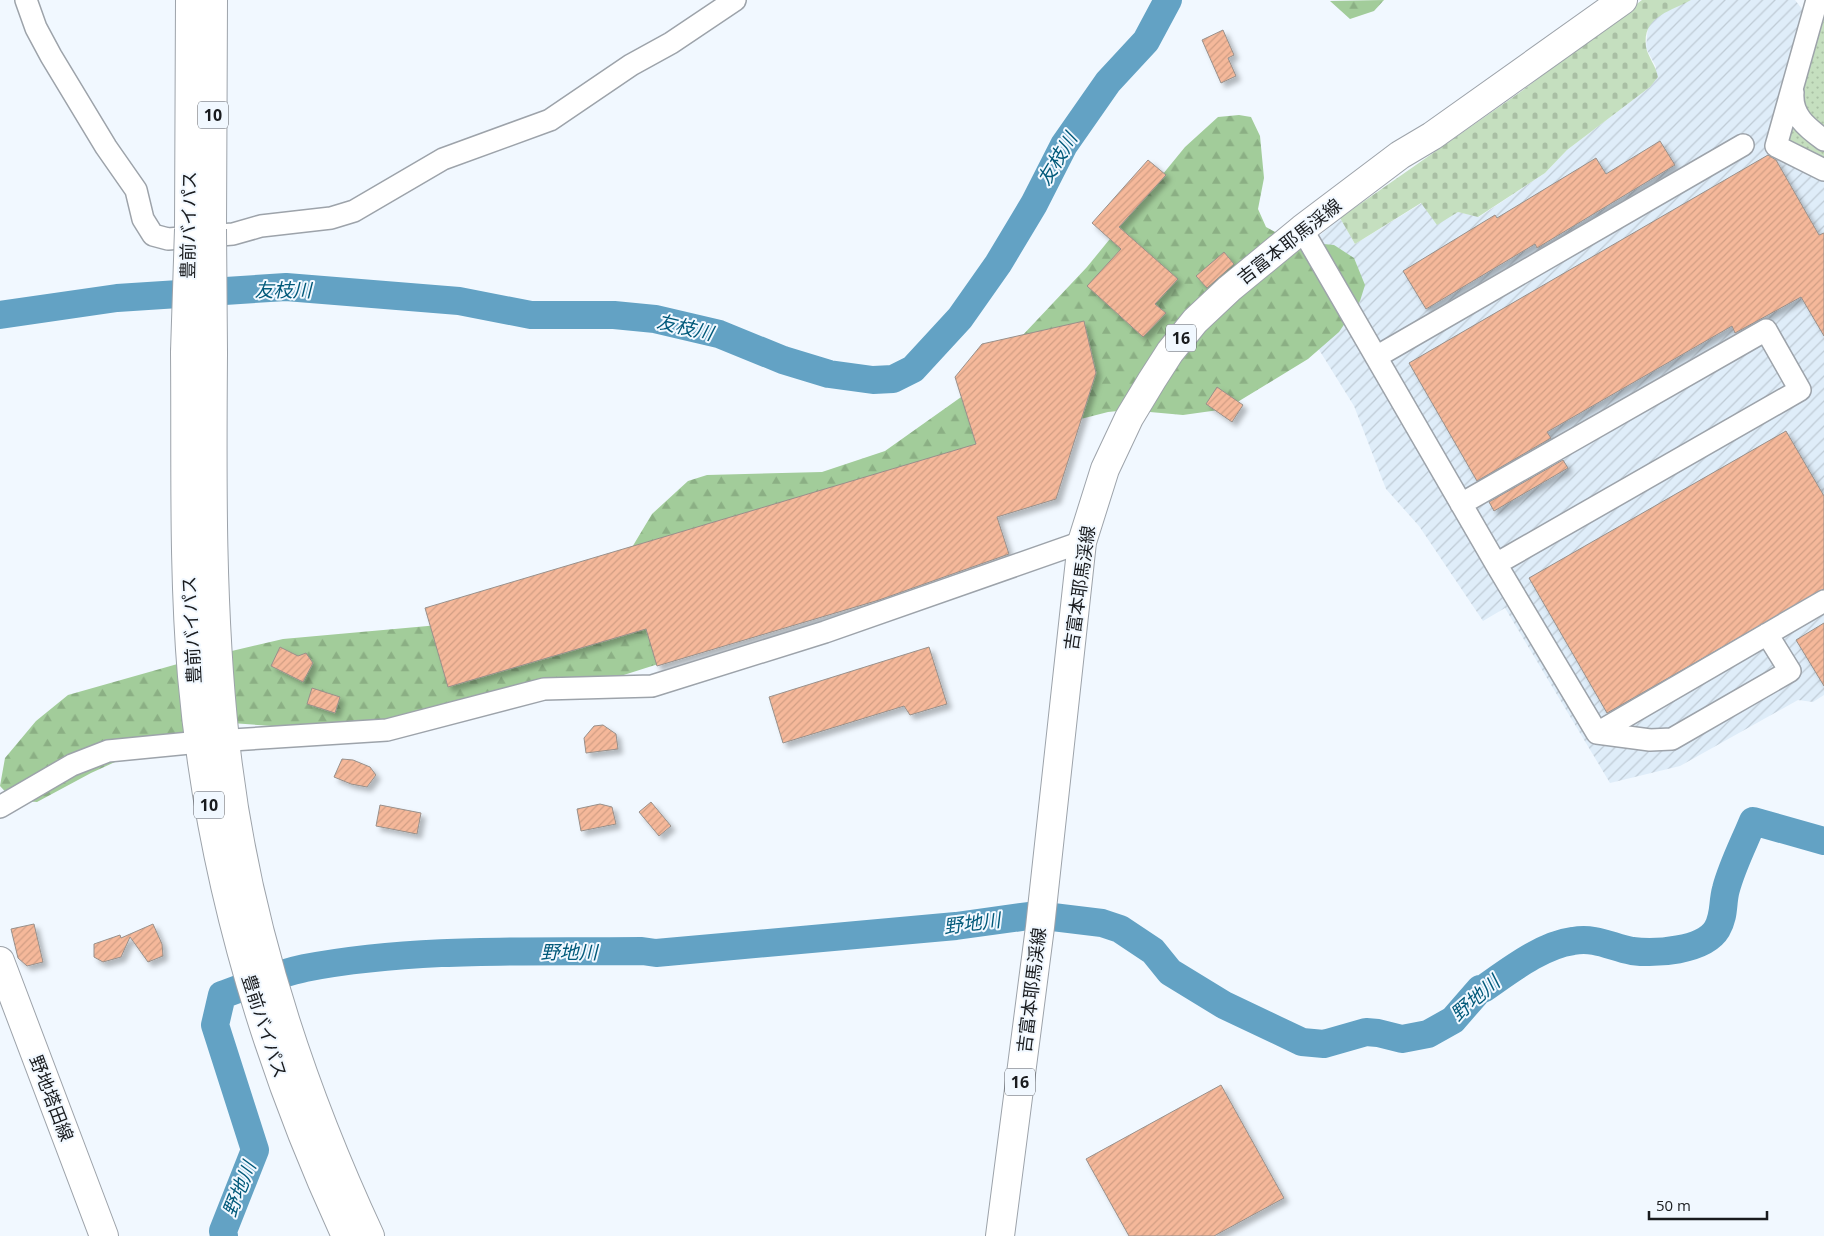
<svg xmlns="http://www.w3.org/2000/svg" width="1824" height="1236" viewBox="0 0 1824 1236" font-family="'Open Sans','Noto Sans JP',sans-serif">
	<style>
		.industrial { fill: url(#industrial-furrows) }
		.grass { fill: url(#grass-dots) }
		.forest { fill: url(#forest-firs) }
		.cemetery { fill: url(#cemetery-stones) }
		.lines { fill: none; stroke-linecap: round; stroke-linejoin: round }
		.river { stroke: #63a2c4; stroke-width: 28 }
		.building { fill: url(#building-hatch); stroke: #98908b; filter: url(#shadow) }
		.minor-casing { stroke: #9da3aa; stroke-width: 24 }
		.major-casing { stroke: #9da3aa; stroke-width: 30 }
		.highway-casing { stroke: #9da3aa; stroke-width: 30 }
		.minor { stroke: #fff; stroke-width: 21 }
		.major { stroke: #fff; stroke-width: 28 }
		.highway { stroke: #fff; stroke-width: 28 }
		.highway-bridge-casing { stroke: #9da3aa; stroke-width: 30; stroke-linecap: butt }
		.highway-bridge { stroke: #fff; stroke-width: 28 }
		.labels { text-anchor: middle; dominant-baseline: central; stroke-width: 4; stroke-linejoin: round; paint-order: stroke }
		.shield { fill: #f1f8ff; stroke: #5a5d62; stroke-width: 1 }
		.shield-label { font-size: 16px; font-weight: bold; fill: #191b1e }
		.street-label { font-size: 18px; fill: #191b1e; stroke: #f1f8ff }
		.water-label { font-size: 19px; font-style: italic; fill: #01597a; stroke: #f1f8ff }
	</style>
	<defs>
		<pattern id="industrial-furrows" width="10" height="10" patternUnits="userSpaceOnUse" patternTransform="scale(1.25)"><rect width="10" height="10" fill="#dfedf9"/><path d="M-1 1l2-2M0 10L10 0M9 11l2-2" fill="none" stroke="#bfcbd5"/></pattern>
		<pattern id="grass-dots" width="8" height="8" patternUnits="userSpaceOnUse" patternTransform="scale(1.25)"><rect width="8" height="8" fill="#c5dfbf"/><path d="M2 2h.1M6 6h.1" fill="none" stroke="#a9bfa4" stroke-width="1.8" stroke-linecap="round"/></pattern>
		<pattern id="forest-firs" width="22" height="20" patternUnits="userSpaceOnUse" patternTransform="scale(1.25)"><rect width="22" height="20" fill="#a2cc9a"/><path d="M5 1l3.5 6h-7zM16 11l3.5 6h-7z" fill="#8baf84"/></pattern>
		<pattern id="cemetery-stones" width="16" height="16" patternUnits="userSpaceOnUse" patternTransform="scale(1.25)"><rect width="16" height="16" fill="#c5dfbf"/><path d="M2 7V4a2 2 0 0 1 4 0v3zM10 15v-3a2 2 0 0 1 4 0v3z" fill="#a9bfa4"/></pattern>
		<pattern id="building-hatch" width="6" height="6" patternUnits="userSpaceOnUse" patternTransform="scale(1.25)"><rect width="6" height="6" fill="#f5b89a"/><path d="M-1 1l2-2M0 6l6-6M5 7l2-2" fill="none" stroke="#d19e84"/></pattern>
		<filter id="shadow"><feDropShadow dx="4.5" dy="4.5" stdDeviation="2.5" flood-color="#0004"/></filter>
	</defs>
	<rect width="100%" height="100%" fill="#f1f8ff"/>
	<path class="industrial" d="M1691 0H1795L1806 14 1824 165V695L1813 702 1798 700 1680 766 1610 783 1505 608 1483 621 1419 526 1386 489 1354 406 1303 324 1288 262 1340 218 1355 244 1422 203 1479 217 1545 173 1567 150 1650 87 1656 67 1646 48 1648 27 1659 14Z"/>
	<path class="grass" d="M1824 0V165L1784 143Z"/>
	<path class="forest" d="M1384 0 1374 11 1350 19 1330 1Z
		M1239 115 1251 117 1260 136 1264 178 1258 209 1266 227 1292 241 1334 245 1354 258 1365 285 1360 301 1339 332 1308 359 1226 409 1183 415 1128 410 1108 412 1069 422 740 638 608 680 329 730 217 722 174 735 91 773 37 802 13 800 0 786 5 758 36 721 68 695 181 663 283 639 450 624 631 549 652 514 688 481 707 475 822 472 885 451 971 390 1087 267 1185 147 1218 117Z"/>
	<path class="cemetery" d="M1642 0H1691C1670 12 1642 16 1646 47 1648 57 1656 66 1658 77L1650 87 1567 150 1545 173 1478 217 1458 212 1437 225 1421 203 1355 244 1340 218 1519 93Z"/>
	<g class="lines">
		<path class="river" d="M0 315 117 298 286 287 459 301 531 315H614L655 319 719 334 783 360 829 374 873 380 893 379 913 369 960 318 998 264 1034 204 1064 145 1108 82 1146 41 1168 0
			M224 1236 223 1231 255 1150 215 1025 222 995C249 985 277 974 305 968 415 947 530 952 642 951L656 953 956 926 1036 915 1102 923 1120 929 1153 951 1170 972 1224 1005 1302 1042 1324 1044 1366 1032 1378 1033 1402 1039 1428 1034 1453 1020 1480 989H1483C1509 971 1542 945 1573 941 1596 937 1611 947 1632 951 1655 954 1704 951 1717 929 1725 915 1722 903 1726 889 1732 866 1744 843 1753 821L1824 841"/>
	</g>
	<path class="building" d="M1223 30 1234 55 1228 58 1236 76 1221 83 1202 40Z
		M1660 141 1675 165 1537 248 1535 244 1426 309 1403 271 1495 215 1497 218 1596 158 1606 174Z
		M1768 155 1776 160 1819 235 1824 233V336L1801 297 1735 333 1732 326 1547 432 1551 438 1477 481 1409 363Z
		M1148 160 1166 175 1119 227 1178 279 1155 304 1166 313 1143 337 1087 286 1121 249 1092 223Z
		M1224 252 1234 264 1207 288 1196 276Z
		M1084 321 1096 373 1056 499 997 517 1009 554 879 600 657 666 646 629 448 687 425 608 976 444 955 377 982 344Z
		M1217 387 1243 405 1232 422 1206 404Z
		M1786 431 1824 496V589L1607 713 1529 578Z
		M1563 460 1568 468 1494 511 1489 502Z
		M1824 623V686L1796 640Z
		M280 647 298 656 306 653 313 663 303 682 271 666Z
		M929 647 947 704 910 715 904 706 783 743 769 697Z
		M312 688 340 697 335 713 307 704Z
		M603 725 616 734 618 749 586 753 584 738 594 726Z
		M342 759 353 760 370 767 376 775 367 787 351 784 334 777Z
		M651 802 671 826 659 836 639 812Z
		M600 804 612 807 616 824 581 831 577 809Z
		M380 805 421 813 417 834 376 826Z
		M34 924 43 962 27 966 18 958 11 929Z
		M153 924 162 944 163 956 148 962 130 937 121 957 103 962 94 957V944L120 935 121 938Z
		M1221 1085 1284 1198 1214 1236H1129L1086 1159Z"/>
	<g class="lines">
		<defs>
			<path id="minor" d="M26 0 36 28 51 56 106 147 136 190 143 219 153 235 168 239 233 234 261 226 331 218 354 211 443 159 550 120 631 65 671 43 735 0
				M1817 0 1776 146 1824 170
				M1793 92C1791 115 1806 127 1824 140
				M1302 229 1496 564 1597 733 1650 740 1672 739 1790 671 1767 634
				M1376 357 1743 145
				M1461 504 1766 330 1800 390 1496 564
				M1597 733 1824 601
				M0 807 72 765 108 751 200 742 387 730 544 689 652 686 825 632 1082 542"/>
			<path id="major" d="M0 961 104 1236
				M1000 1236 1040 927 1082 542 1105 469 1129 418 1152 380 1170 352 1195 321 1229 289 1302 229 1400 155 1432 136 1623 0"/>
			<path id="highway" d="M189 229 190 0
				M212 229 213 0
				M185 352C186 460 183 569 192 676 209 870 264 1059 346 1236
				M213 353C212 482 211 611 225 740 243 911 298 1081 370 1236"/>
		</defs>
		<use href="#minor" class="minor-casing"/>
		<use href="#major" class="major-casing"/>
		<use href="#highway" class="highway-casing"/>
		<use href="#minor" class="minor"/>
		<use href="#major" class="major"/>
		<use href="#highway" class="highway"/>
		<defs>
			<path id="highway-bridge" d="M212 229 213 353
				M185 352 189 229"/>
		</defs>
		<use href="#highway-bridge" class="highway-bridge-casing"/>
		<use href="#highway-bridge" class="highway-bridge"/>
	</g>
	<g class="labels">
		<g class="shield">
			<rect x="198" y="101.5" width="30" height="27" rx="4"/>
			<rect x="1166" y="324.5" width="30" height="27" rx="4"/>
			<rect x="194" y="791.5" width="30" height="27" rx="4"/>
			<rect x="1005" y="1068.5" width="30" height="27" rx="4"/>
		</g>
		<g class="shield-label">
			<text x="213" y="115">10</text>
			<text x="1181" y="338">16</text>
			<text x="209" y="805">10</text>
			<text x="1020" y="1082">16</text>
		</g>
		<g class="street-label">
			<text transform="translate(188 225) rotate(-89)">豊前バイパス</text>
			<text transform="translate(1289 241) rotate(-38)">吉富本耶馬渓線</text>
			<text transform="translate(1079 588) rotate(-82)">吉富本耶馬渓線</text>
			<text transform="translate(191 630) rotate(-93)">豊前バイパス</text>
			<text transform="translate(1031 990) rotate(-83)">吉富本耶馬渓線</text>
			<text transform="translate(265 1026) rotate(72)">豊前バイパス</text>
			<text transform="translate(52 1098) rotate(69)">野地塔田線</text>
		</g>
		<g class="water-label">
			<text transform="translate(1057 159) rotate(-59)">友枝川</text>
			<text x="283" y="290">友枝川</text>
			<text transform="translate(685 327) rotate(13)">友枝川</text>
			<text transform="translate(972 923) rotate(-7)">野地川</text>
			<text x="569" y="952">野地川</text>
			<text transform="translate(1475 998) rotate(-41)">野地川</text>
			<text transform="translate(239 1189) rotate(-68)">野地川</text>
		</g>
	</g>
	<path d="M1649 1211v8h118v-8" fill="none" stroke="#191b1e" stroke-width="2.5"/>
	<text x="1656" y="1211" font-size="15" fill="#191b1e" stroke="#f1f8ff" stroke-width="4" paint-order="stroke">50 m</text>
</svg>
